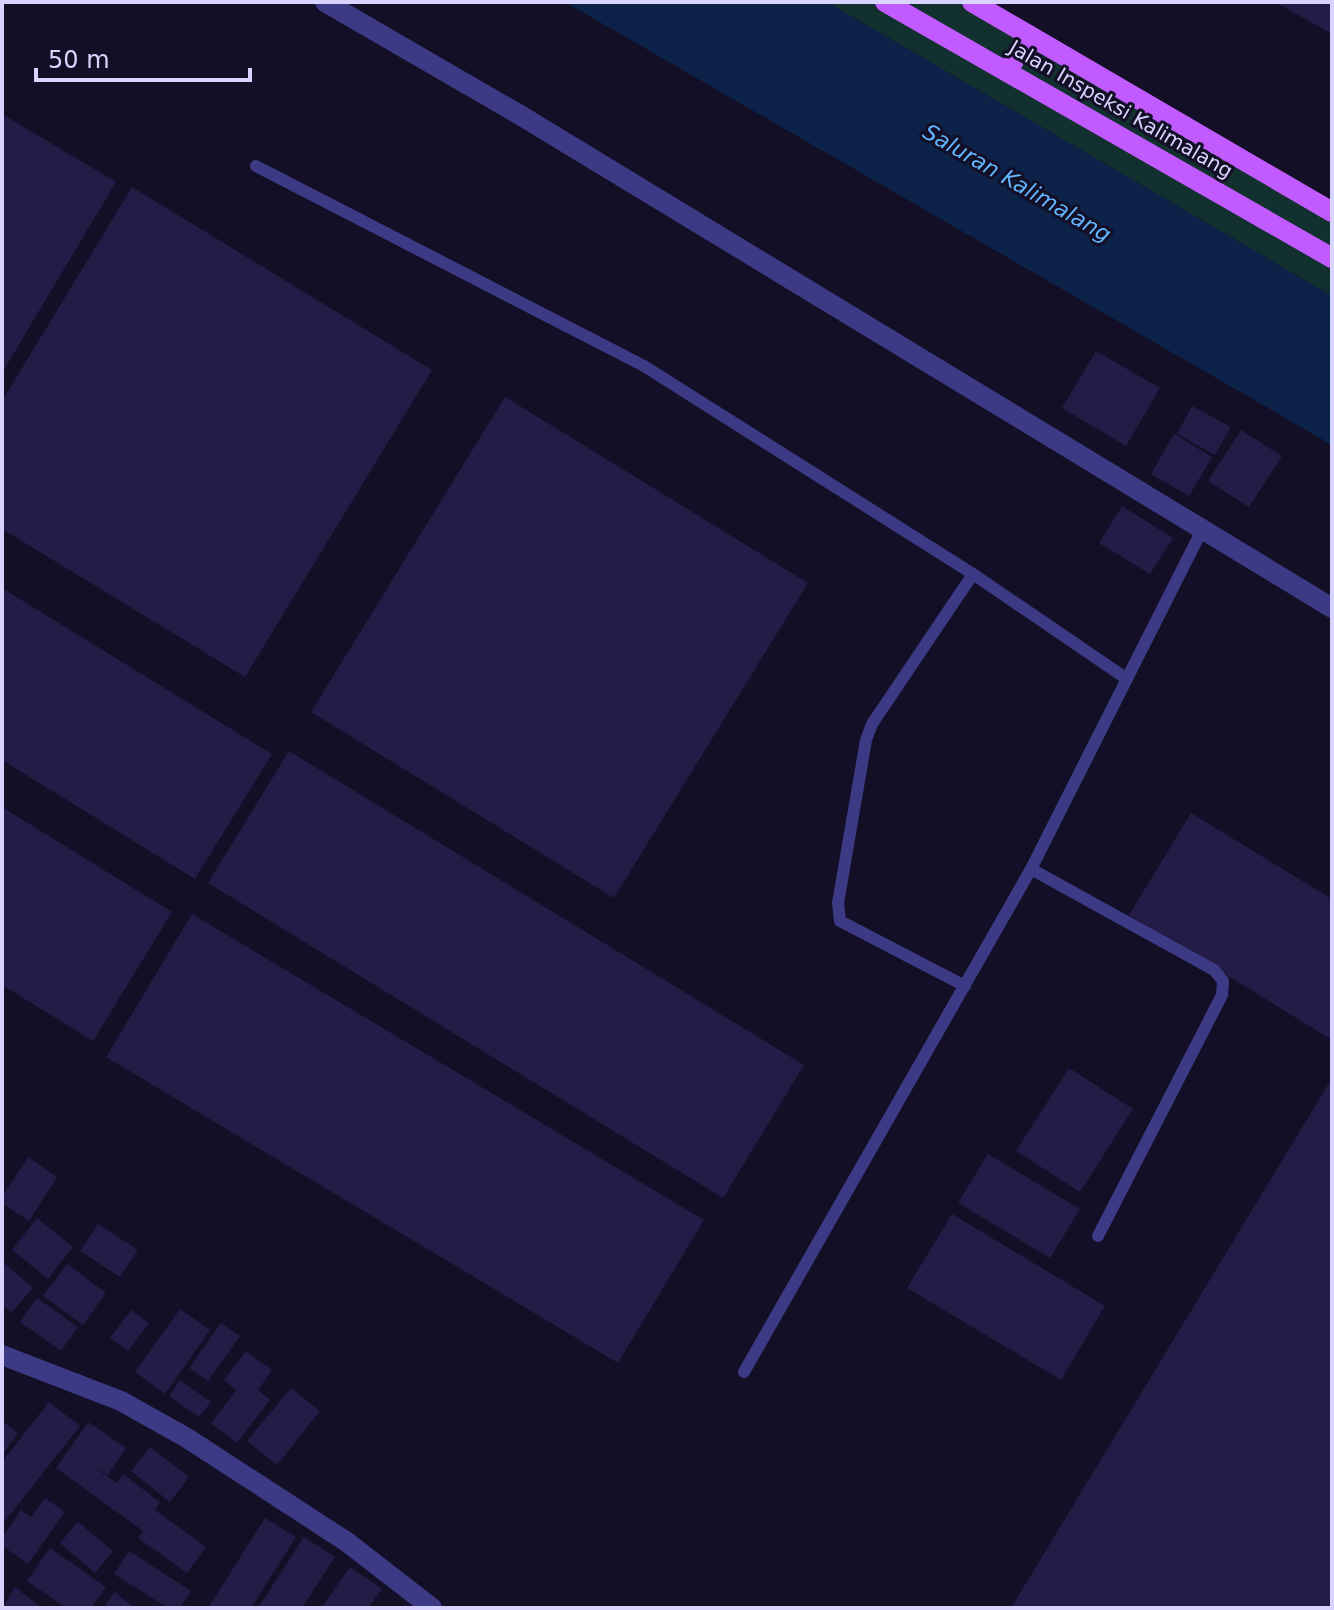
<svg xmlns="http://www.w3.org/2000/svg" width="1334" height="1610" viewBox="0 0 1334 1610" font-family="'DejaVu Sans',sans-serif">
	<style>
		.green { fill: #12302f }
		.water { fill: #0c2248 }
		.building { fill: #241b47 }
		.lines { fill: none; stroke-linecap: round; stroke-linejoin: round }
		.service { stroke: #3d3a85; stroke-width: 12 }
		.minor { stroke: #3d3a85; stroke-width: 20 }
		.primary { stroke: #c25bff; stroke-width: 20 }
		.labels { text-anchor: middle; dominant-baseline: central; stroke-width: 6; stroke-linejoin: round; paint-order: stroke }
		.street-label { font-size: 20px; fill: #d9d4ff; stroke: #130f26 }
		.water-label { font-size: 22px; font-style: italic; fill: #62b6ff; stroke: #130f26 }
	</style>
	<rect width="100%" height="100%" fill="#130f26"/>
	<path class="green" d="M827 2H972L1332 212V296Z"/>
	<path class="water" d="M565 2H827L1332 296V445Z"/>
	<path class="building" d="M1275 2H1332V34Z
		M2 114 116 182 2 373Z
		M132 187 432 370 245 677 2 529V401Z
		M1096 351 1160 388 1126 446 1062 408Z
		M505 397 808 583 614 898 311 712Z
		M1192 406 1231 427 1215 455 1177 434Z
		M1241 430 1282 456 1249 507 1208 481Z
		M1174 434 1212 457 1189 496 1151 474Z
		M1122 506 1173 538 1150 574 1099 543Z
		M2 588 272 754 195 879 2 760Z
		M289 751 804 1065 723 1198 208 883Z
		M2 807 172 912 93 1041 2 985Z
		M1191 813 1332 899V1040L1129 915Z
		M192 914 704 1220 618 1363 106 1057Z
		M1069 1068 1133 1109 1080 1192 1016 1151Z
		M1329 1083 1332 1085V1608H1011Z
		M988 1154 1080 1209 1050 1258 958 1203Z
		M28 1157 57 1177 29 1221 2 1203V1197Z
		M952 1214 1105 1306 1061 1380 907 1288Z
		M37 1218 73 1247 48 1279 12 1250Z
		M98 1224 138 1250 120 1277 80 1251Z
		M2 1261 33 1288 11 1313 2 1305Z
		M67 1264 106 1293 83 1325 43 1296Z
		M37 1298 78 1327 61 1351 20 1322Z
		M180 1309 210 1330 165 1394 135 1372Z
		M131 1310 149 1323 128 1351 110 1338Z
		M221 1323 240 1336 208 1381 189 1368Z
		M246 1351 272 1370 258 1390 270 1400 237 1443 211 1423 236 1390 224 1380Z
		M180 1380 211 1402 199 1417 169 1396Z
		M291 1388 320 1411 277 1465 247 1441Z
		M49 1402 80 1426 2 1525V1462Z
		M2 1421 18 1433 2 1455Z
		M88 1422 126 1448 108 1475 94 1467 117 1483 123 1474 160 1502 155 1510 206 1547 187 1573 138 1538 143 1531 56 1468Z
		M150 1447 189 1477 170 1502 131 1471Z
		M45 1498 65 1512 28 1564 2 1546V1538L21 1510 31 1517Z
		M265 1518 296 1537 251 1608H208Z
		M78 1522 113 1551 95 1573 60 1543Z
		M304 1537 335 1557 302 1608H258Z
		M50 1548 106 1587 91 1608H66L27 1581Z
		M129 1551 191 1591 180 1608H168L114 1574Z
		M350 1567 382 1589 368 1608H321Z
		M15 1587 42 1608H2Z
		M115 1592 135 1608H110L105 1604Z"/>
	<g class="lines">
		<path class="service" d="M256 166 644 366 973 574 1127 679
			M1031 869 1214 970 1223 981 1222 995 1098 1236
			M965 986 840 921 838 903 866 740 872 724 973 574
			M744 1372 1031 869 1203 528"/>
		<path class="minor" d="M325 2 520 115 1332 608
			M2 1355 121 1401 187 1438 347 1542 432 1608"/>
		<path class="primary" d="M885 2 1332 258
			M972 2 1332 212
			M1008 71 1029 35"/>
	</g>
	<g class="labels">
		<g class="street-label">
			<text transform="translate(1121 109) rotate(30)">Jalan Inspeksi Kalimalang</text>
		</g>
		<g class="water-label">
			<text transform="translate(1017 183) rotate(30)">Saluran Kalimalang</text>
		</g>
	</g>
	<rect width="1334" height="1610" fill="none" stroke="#d9d4ff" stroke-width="8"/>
	<path d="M36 68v12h214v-12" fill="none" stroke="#d9d4ff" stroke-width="4"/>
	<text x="48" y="68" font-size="24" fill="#d9d4ff" stroke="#130f26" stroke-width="6" paint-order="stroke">50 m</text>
</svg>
